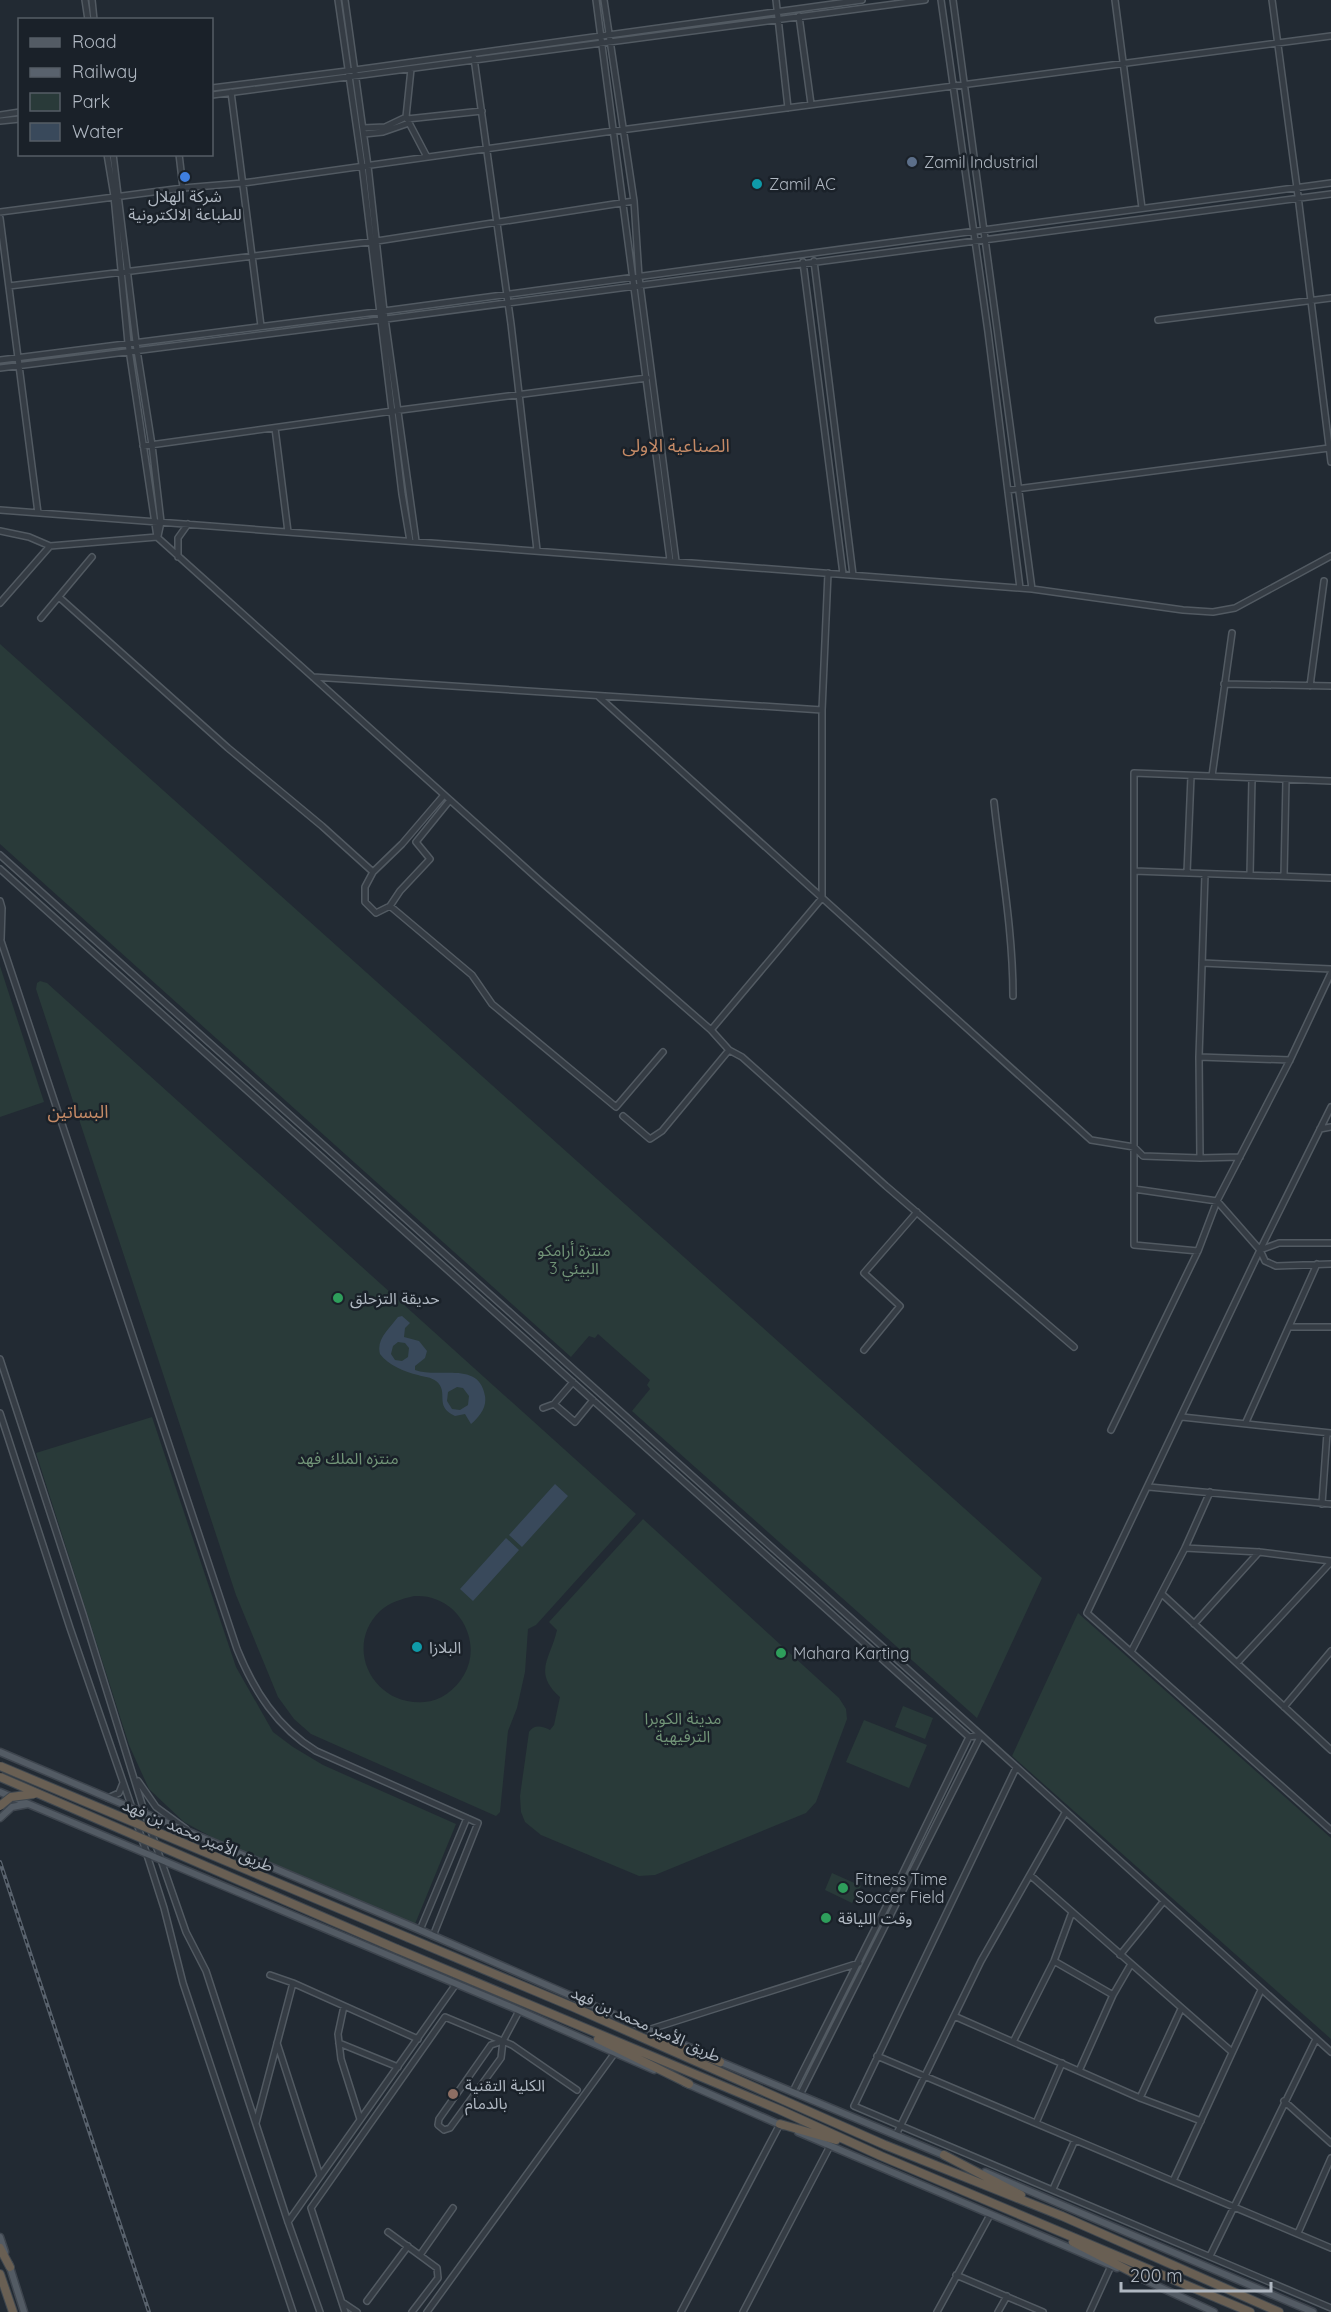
<svg xmlns="http://www.w3.org/2000/svg" width="1331" height="2312" viewBox="0 0 1331 2312" font-family="Quicksand,'Noto Sans Arabic',sans-serif">
	<style>
		.green { fill: #293a39; fill-rule: evenodd }
		.water { fill: #39495b; fill-rule: evenodd }
		.lines { fill: none; stroke-linecap: round; stroke-linejoin: round }
		.minor-casing { stroke: #525a62; stroke-width: 8 }
		.major-casing { stroke: #3e454e; stroke-width: 9 }
		.highway-casing { stroke: #3f474f; stroke-width: 10 }
		.minor { stroke: #353c44; stroke-width: 5 }
		.major { stroke: #535b64; stroke-width: 6 }
		.highway { stroke: #695f53; stroke-width: 8 }
		.rail-casing { stroke: #59626d; stroke-width: 4 }
		.rail { stroke: #1a2129; stroke-width: 1.5; stroke-dasharray: 4.5; stroke-linecap: butt }
		.highway-bridge-casing { stroke: #3f474f; stroke-width: 10; stroke-linecap: butt }
		.highway-bridge { stroke: #695f53; stroke-width: 8 }
		.service-dot { fill: #5c6f8a; stroke: #1a2129; stroke-width: 2 }
		.shop-dot { fill: #3f7fe0; stroke: #1a2129; stroke-width: 2 }
		.culture-dot { fill: #0f9aa8; stroke: #1a2129; stroke-width: 2 }
		.leisure-dot { fill: #2e9e5b; stroke: #1a2129; stroke-width: 2 }
		.education-dot { fill: #8d6e63; stroke: #1a2129; stroke-width: 2 }
		.labels { text-anchor: middle; dominant-baseline: central; stroke-width: 5; stroke-linejoin: round; paint-order: stroke }
		.poi-label { font-size: 16px; fill: #afb7c1; stroke: #1a2129; text-anchor: start }
		.park-label { font-size: 16px; fill: #719477; stroke: #1a2129 }
		.street-label { font-size: 16px; fill: #afb7c1; stroke: #1a2129 }
		.neighbourhood-label { font-size: 18px; fill: #c58a66; stroke: #1a2129 }
	</style>
	<rect width="100%" height="100%" fill="#222a33"/>
	<path class="green" d="M0 644 1042 1578 977 1718 632 1411 650 1389 647 1385 650 1380 598 1334 595 1338 589 1336 571 1357 0 844Z
		M0 966 44 1102 0 1117Z
		M40 981 47 983 636 1514 536 1625 528 1629 525 1672 517 1708 508 1731 500 1812 496 1816 311 1734 294 1719 278 1697 236 1595 36 989 37 983ZM414 1596C419 1596 426 1596 432 1598 464 1607 481 1646 464 1675 455 1690 441 1701 424 1702 373 1706 343 1647 380 1611 390 1602 402 1599 414 1596Z
		M152 1417 236 1667 273 1732 293 1747 323 1765 456 1824 415 1924 219 1841 184 1822 149 1789 129 1745 36 1453Z
		M643 1519 839 1698 846 1709 847 1719 816 1802 806 1813 655 1875 639 1876 541 1835 525 1822 521 1812 520 1796 529 1732C534 1724 542 1726 550 1730L554 1725 560 1697C532 1672 551 1658 557 1630L549 1622Z
		M1078 1613 1331 1838V2039L1012 1756Z
		M903 1706 933 1718 925 1739 895 1727Z
		M864 1720 927 1745 909 1788 846 1762Z
		M832 1873 861 1886 852 1903 825 1890Z"/>
	<path class="water" d="M402 1316 410 1323 405 1328 404 1337 419 1341 427 1351 425 1358 415 1366V1370C439 1379 479 1360 485 1396 487 1408 479 1417 471 1424L465 1414 455 1416C433 1406 450 1392 436 1381 431 1377 424 1377 418 1375 405 1372 388 1365 380 1354 376 1339 389 1329 398 1317ZM398 1342 405 1343 409 1348 408 1357 402 1361 395 1360 391 1354 393 1346ZM457 1387 463 1388 469 1396 468 1405 460 1410 452 1409 447 1401 448 1392Z
		M555 1484 568 1496 522 1547 509 1535Z
		M506 1538 519 1550 473 1601 460 1589Z"/>
	<g class="lines">
		<defs>
			<path id="minor" d="M85 0 88 20
				M92 0 94 20
				M338 0 362 165 402 494 410 541
				M345 0 368 166 384 311 416 541
				M596 0 670 560
				M604 0 634 201 639 277 676 561
				M776 0 788 108
				M941 0 988 332 1020 588
				M953 0 1032 589
				M1115 0 1142 208
				M1272 0 1297 188 1331 462
				M799 16 811 104
				M474 58 511 324 537 550
				M411 69 406 117 427 157
				M212 88 355 70 862 0
				M231 92 261 326
				M212 95 925 0
				M0 115 20 112
				M407 119 482 111
				M0 121 20 119
				M363 128 385 127 406 117
				M364 134 383 132 409 123
				M107 154 114 196 128 343 157 537 539 880 711 1030 729 1050 742 1057 886 1186 1074 1347
				M113 154 137 350 152 445 161 522 158 536
				M179 154 183 188
				M0 212 183 188 243 183 613 131 1331 36
				M0 218 38 513
				M814 261 853 575
				M803 262 843 574
				M9 286 377 241 634 201
				M1158 320 1331 298
				M0 360 384 311 1331 183
				M0 368 386 319 1331 194
				M275 428 288 532
				M143 446 393 411 647 378
				M1008 490 1329 448
				M0 510 1032 589 1183 610 1213 612 1235 608 1331 556
				M0 531 29 537 50 546
				M178 557V538L188 524
				M60 598 228 748 322 826 373 872
				M0 603 50 546 157 537
				M41 618 92 557
				M313 677 822 710
				M1224 684 1331 686
				M1310 686 1324 581
				M598 696 1091 1140 1134 1147 1143 1156 1200 1158
				M1212 776 1232 633
				M444 795 402 844 373 872 365 887V902L376 913 390 906 400 891 430 859 416 842 450 800
				M994 802C1001 866 1013 931 1013 996
				M0 855 981 1735 800 2095
				M0 869 969 1737 894 1891 793 2091
				M1134 871 1331 878
				M1187 873 1191 776
				M1205 874 1199 1057 1200 1158 1240 1157
				M1250 875 1252 778
				M1284 876 1286 780
				M0 901 2 908 1 939
				M390 906 472 975 492 1004 616 1107 663 1052
				M0 938 237 1649C254 1691 277 1727 316 1751L478 1823 433 1936
				M1202 963 1331 969
				M711 1030 822 898V710L828 573
				M1199 1057 1290 1060
				M1331 1107 1260 1250 1087 1613 1331 1830
				M623 1116 650 1139 662 1131 729 1050
				M1320 1129 1331 1127
				M1134 1189 1217 1201 1260 1250 1265 1261 1276 1266 1331 1264
				M1260 1250 1279 1243H1331
				M1198 1251 1134 1245V773L1331 781
				M1289 1327H1331
				M864 1350 900 1306 864 1273 917 1212
				M0 1359 83 1614 145 1814 186 1932 206 1971 288 2222 320 2312
				M554 1404 575 1422 593 1400
				M543 1408 554 1404 573 1382
				M0 1413 70 1628 132 1808 164 1908 183 1983 293 2312
				M1182 1417 1331 1433
				M1246 1422 1317 1264
				M1111 1430 1198 1251 1217 1201 1290 1060 1331 973
				M1149 1487 1331 1504
				M1322 1504 1327 1433
				M1185 1548 1259 1552 1331 1561
				M1162 1594 1331 1750
				M1194 1624 1259 1552
				M1131 1652 1185 1548 1210 1492
				M1237 1663 1331 1562
				M1284 1707 1331 1651
				M969 1737 981 1735 1331 2052
				M1016 1768 854 2106 1331 2308
				M138 1781 156 1807 186 1829
				M108 1798 119 1793 123 1783
				M1030 1875 1232 2052
				M420 1930 467 1818
				M1120 1955 1163 1902
				M1054 1961 1113 1995
				M270 1975 293 1983
				M344 2006 338 2034 341 2059 360 2119
				M954 2016 1140 2098 1201 2121
				M651 2029 859 1963
				M503 2041 501 2058 450 2128 444 2130 438 2125 439 2119 491 2045 503 2041 519 2011
				M1013 2042 1054 1961 1072 1912
				M277 2043 320 2176
				M339 2043 398 2067
				M877 2056 1331 2248
				M1079 2071 1113 1995 1131 1964
				M1140 2098 1181 2009
				M1284 2101 1331 2143
				M256 2123 293 1983 418 2039
				M1036 2123 1062 2063
				M896 2135 981 1961 1065 1813
				M1173 2181 1261 1990
				M1053 2189 1075 2140
				M288 2222 456 1984
				M388 2232 437 2268 438 2278 412 2312
				M1298 2233 1331 2158
				M420 2255 453 2208
				M1210 2256 1316 2039
				M956 2275 1043 2312
				M367 2301 408 2246
				M342 2302 357 2312
				M345 2312 311 2208 445 2017 512 2045 577 2090
				M427 2312 614 2054
				M681 2312 780 2124
				M743 2312 830 2146
				M937 2312 990 2215
				M998 2312 1007 2296
				M1090 2312 1111 2266"/>
			<path id="major" d="M0 1752 420 1930 691 2048
				M0 1792 509 2006 654 2070
				M0 1818 12 1807 28 1804
				M716 2060 948 2157
				M685 2083 783 2126
				M798 2132 1117 2268
				M985 2172 1313 2312
				M0 2237 5 2252
				M9 2264 24 2312
				M1140 2278 1214 2312"/>
			<path id="highway" d="M409 1938 573 2007 885 2145 1062 2216 1279 2312
				M397 1949 780 2110 881 2156 1250 2312
				M598 2039 689 2084
				M660 2040 720 2062
				M780 2124 836 2140
				M944 2155 1021 2195
				M1073 2242 1145 2279
				M0 2248 10 2267
				M0 2274 13 2312"/>
		</defs>
		<use href="#minor" class="minor-casing"/>
		<use href="#major" class="major-casing"/>
		<use href="#highway" class="highway-casing"/>
		<use href="#minor" class="minor"/>
		<use href="#major" class="major"/>
		<use href="#highway" class="highway"/>
		<defs>
			<path id="rail" d="M0 1862 149 2312"/>
		</defs>
		<use href="#rail" class="rail-casing"/>
		<use href="#rail" class="rail"/>
		<defs>
			<path id="highway-bridge" d="M0 1766 409 1938
				M0 1777 397 1949
				M0 1806 11 1797 34 1794"/>
		</defs>
		<use href="#highway-bridge" class="highway-bridge-casing"/>
		<use href="#highway-bridge" class="highway-bridge"/>
	</g>
	<circle class="service-dot" cx="912" cy="162" r="6"/>
	<circle class="shop-dot" cx="185" cy="177" r="6"/>
	<g class="culture-dot">
		<circle cx="757" cy="184" r="6"/>
		<circle cx="417" cy="1647" r="6"/>
	</g>
	<g class="leisure-dot">
		<circle cx="338" cy="1298" r="6"/>
		<circle cx="781" cy="1653" r="6"/>
		<circle cx="843" cy="1888" r="6"/>
		<circle cx="826" cy="1918" r="6"/>
	</g>
	<circle class="education-dot" cx="453" cy="2094" r="6"/>
	<g class="labels">
		<g class="poi-label">
			<text x="924" y="162">Zamil Industrial</text>
			<text x="769" y="184">Zamil AC</text>
			<text x="185" y="196" text-anchor="middle">شركة الهلال<tspan x="185" dy="18">للطباعة الالكترونية</tspan></text>
			<text x="350" y="1298">حديقة التزحلق</text>
			<text x="429" y="1647">البلازا</text>
			<text x="793" y="1653">Mahara Karting</text>
			<text x="855" y="1879">Fitness Time<tspan x="855" dy="18">Soccer Field</tspan></text>
			<text x="838" y="1918">وقت اللياقة</text>
			<text x="465" y="2085">الكلية التقنية<tspan x="465" dy="18">بالدمام</tspan></text>
		</g>
		<g class="park-label">
			<text x="574" y="1250">منتزة أرامكو<tspan x="574" dy="18">البيئي 3</tspan></text>
			<text x="348" y="1458">منتزه الملك فهد</text>
			<text x="683" y="1718">مدينة الكوبرا<tspan x="683" dy="18">الترفيهية</tspan></text>
		</g>
		<g class="street-label">
			<text transform="translate(198 1835) rotate(23)">طريق الأمير محمد بن فهد</text>
			<text transform="translate(646 2024) rotate(24)">طريق الأمير محمد بن فهد</text>
		</g>
		<g class="neighbourhood-label">
			<text x="676" y="445">الصناعية الاولى</text>
			<text x="78" y="1111">البساتين</text>
		</g>
	</g>
	<rect x="18" y="18" width="195" height="138" fill="#1a2129" stroke="#565d66" stroke-width="1.5"/>
	<rect x="30" y="38" width="30" height="9" fill="#535b64" stroke="#565d66" stroke-width="1.5"/>
	<text x="72" y="48" font-size="18" fill="#afb7c1">Road</text>
	<rect x="30" y="68" width="30" height="9" fill="#59626d" stroke="#565d66" stroke-width="1.5"/>
	<text x="72" y="78" font-size="18" fill="#afb7c1">Railway</text>
	<rect x="30" y="93" width="30" height="18" fill="#293a39" stroke="#565d66" stroke-width="1.5"/>
	<text x="72" y="108" font-size="18" fill="#afb7c1">Park</text>
	<rect x="30" y="123" width="30" height="18" fill="#39495b" stroke="#565d66" stroke-width="1.5"/>
	<text x="72" y="138" font-size="18" fill="#afb7c1">Water</text>
	<path d="M1121 2282v9h150v-9" fill="none" stroke="#afb7c1" stroke-width="3"/>
	<text x="1130" y="2282" font-size="18" fill="#afb7c1" stroke="#1a2129" stroke-width="4.5" paint-order="stroke">200 m</text>
</svg>
